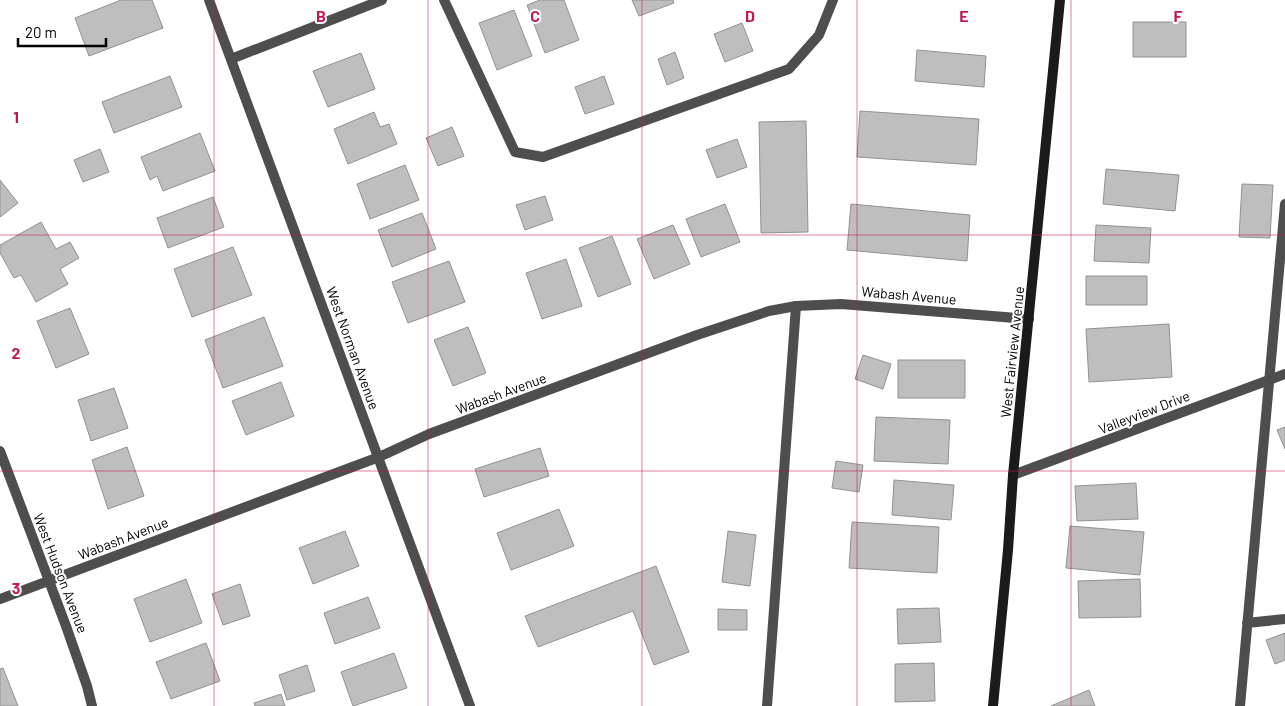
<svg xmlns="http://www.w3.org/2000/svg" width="1285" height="706" viewBox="0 0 1285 706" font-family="Barlow,sans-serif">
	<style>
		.building { fill: #bebebe; stroke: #929292 }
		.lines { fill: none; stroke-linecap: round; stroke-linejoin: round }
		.lane { stroke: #4e4e4e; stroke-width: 10 }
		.street { stroke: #4e4e4e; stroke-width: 10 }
		.secondary { stroke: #1b1b1b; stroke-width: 10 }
		.grid { fill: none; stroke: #c2185b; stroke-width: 1; stroke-opacity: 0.55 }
		.labels { text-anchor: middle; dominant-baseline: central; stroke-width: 4; stroke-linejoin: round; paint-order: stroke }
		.street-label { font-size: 14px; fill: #000; stroke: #fff }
		.grid-label { font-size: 16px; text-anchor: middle; font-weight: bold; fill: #c2185b; stroke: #fff; stroke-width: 4; stroke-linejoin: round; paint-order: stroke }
	</style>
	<rect width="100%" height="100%" fill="#fff"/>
	<path class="building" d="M121 0H152L163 28 89 56 75 18Z
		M540 0H564L579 40 545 53 527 5Z
		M632 0H673L674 3 639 16Z
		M514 10 532 56 497 70 479 23Z
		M1133 22H1186V57H1133Z
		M742 23 753 51 725 62 714 34Z
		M917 50 986 56 984 87 915 81Z
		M675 52 684 78 667 85 658 59Z
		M361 53 375 89 328 107 313 71Z
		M170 76 182 107 114 133 102 102Z
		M604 76 614 104 585 114 575 87Z
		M860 111 979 119 976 165 857 157Z
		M374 112 380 127 389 124 397 144 348 164 334 129Z
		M806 121 808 232 761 233 759 122Z
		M452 127 464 156 438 166 426 138Z
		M200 133 215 171 163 191 157 176 150 180 141 157Z
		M737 139 747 167 717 178 706 150Z
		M100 149 109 172 83 182 74 160Z
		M405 165 419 200 370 219 357 184Z
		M1106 169 1179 175 1175 211 1103 204Z
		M0 180 18 203 0 217Z
		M1242 184 1273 185 1270 238 1239 237Z
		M545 196 553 220 525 230 516 205Z
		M213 197 224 227 168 248 157 218Z
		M725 204 740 242 701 257 686 219Z
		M851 204 970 215 967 261 847 250Z
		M422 213 436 249 392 267 378 230Z
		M41 222 56 249 70 242 79 258 60 269 68 284 36 302 21 275 14 278 0 253V245Z
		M673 225 690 264 654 279 637 239Z
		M1096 225 1151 228 1149 263 1094 261Z
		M612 236 631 284 598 297 579 248Z
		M233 247 252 295 192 317 174 269Z
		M566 259 582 306 542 319 526 273Z
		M449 261 465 302 408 323 392 282Z
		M1086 276H1147V305H1086Z
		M70 308 89 354 56 368 37 321Z
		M264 317 283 366 223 388 205 340Z
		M1169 324 1172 377 1089 382 1086 329Z
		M468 327 486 373 453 386 434 340Z
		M863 355 891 364 883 389 855 379Z
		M898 360H965V398H898Z
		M281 382 294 416 246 435 232 401Z
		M114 388 128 428 91 441 78 400Z
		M876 417 950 420 948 464 874 461Z
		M1285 427V449L1277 430Z
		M127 447 144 496 108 509 92 460Z
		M540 448 549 476 484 497 475 469Z
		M836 461 863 465 859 492 832 488Z
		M894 480 954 485 951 520 892 515Z
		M1136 483 1138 519 1077 521 1075 486Z
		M559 509 574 546 511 570 497 533Z
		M852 522 939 527 937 573 849 568Z
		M1070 526 1144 532 1140 575 1066 568Z
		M345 531 359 566 313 584 299 548Z
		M728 531 756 535 750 586 722 582Z
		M656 566 689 652 654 665 633 611 538 647 525 616Z
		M186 579 202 623 150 642 134 599Z
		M1140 579 1141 617 1079 618 1078 581Z
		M240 584 250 616 223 625 212 594Z
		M368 597 380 628 335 644 324 613Z
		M939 608 941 642 898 644 897 609Z
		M718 609 747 610V630H718Z
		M1285 633V660L1275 664 1266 640Z
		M206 643 220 681 171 699 156 662Z
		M394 653 407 688 353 706 341 672Z
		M934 663 935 701 895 702V664Z
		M307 665 315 691 287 700 279 675Z
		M3 668 18 706H0V669Z
		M1089 690 1095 706H1051Z
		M281 694 285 706H255L254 703Z"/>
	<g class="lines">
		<path class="lane" d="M444 0 515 152 543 157 789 69 819 35 833 0
			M1247 623 1285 619
			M767 706 796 306
			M1240 706 1285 204"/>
		<path class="street" d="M209 0 470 706
			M231 59 382 0
			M0 451 66 626 87 686 92 706
			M1013 475 1285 374
			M0 599 379 457 429 434 697 335 769 311 796 306 841 304 1029 319"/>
		<path class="secondary" d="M993 706 1008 550 1013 475 1060 0"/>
	</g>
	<path class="grid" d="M214 0V706M428 0V706M642 0V706M857 0V706M1071 0V706M0 235H1285M0 471H1285"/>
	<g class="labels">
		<g class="street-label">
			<text transform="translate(909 295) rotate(5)">Wabash Avenue</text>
			<text transform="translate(353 348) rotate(70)">West Norman Avenue</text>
			<text transform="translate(1012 352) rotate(-84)">West Fairview Avenue</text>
			<text transform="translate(501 393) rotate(-20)">Wabash Avenue</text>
			<text transform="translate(1144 412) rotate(-21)">Valleyview Drive</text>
			<text transform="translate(123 538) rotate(-21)">Wabash Avenue</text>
			<text transform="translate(61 573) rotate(69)">West Hudson Avenue</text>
		</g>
	</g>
	<g class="grid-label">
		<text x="321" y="22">B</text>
		<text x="535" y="22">C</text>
		<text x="750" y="22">D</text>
		<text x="964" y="22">E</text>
		<text x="1178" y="22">F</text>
		<text x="16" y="123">1</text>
		<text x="16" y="359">2</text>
		<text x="16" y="594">3</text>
	</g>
	<path d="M18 38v8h88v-8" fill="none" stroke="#000000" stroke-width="2.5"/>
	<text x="25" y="38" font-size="15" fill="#000000" stroke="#ffffff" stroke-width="4" paint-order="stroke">20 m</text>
</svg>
